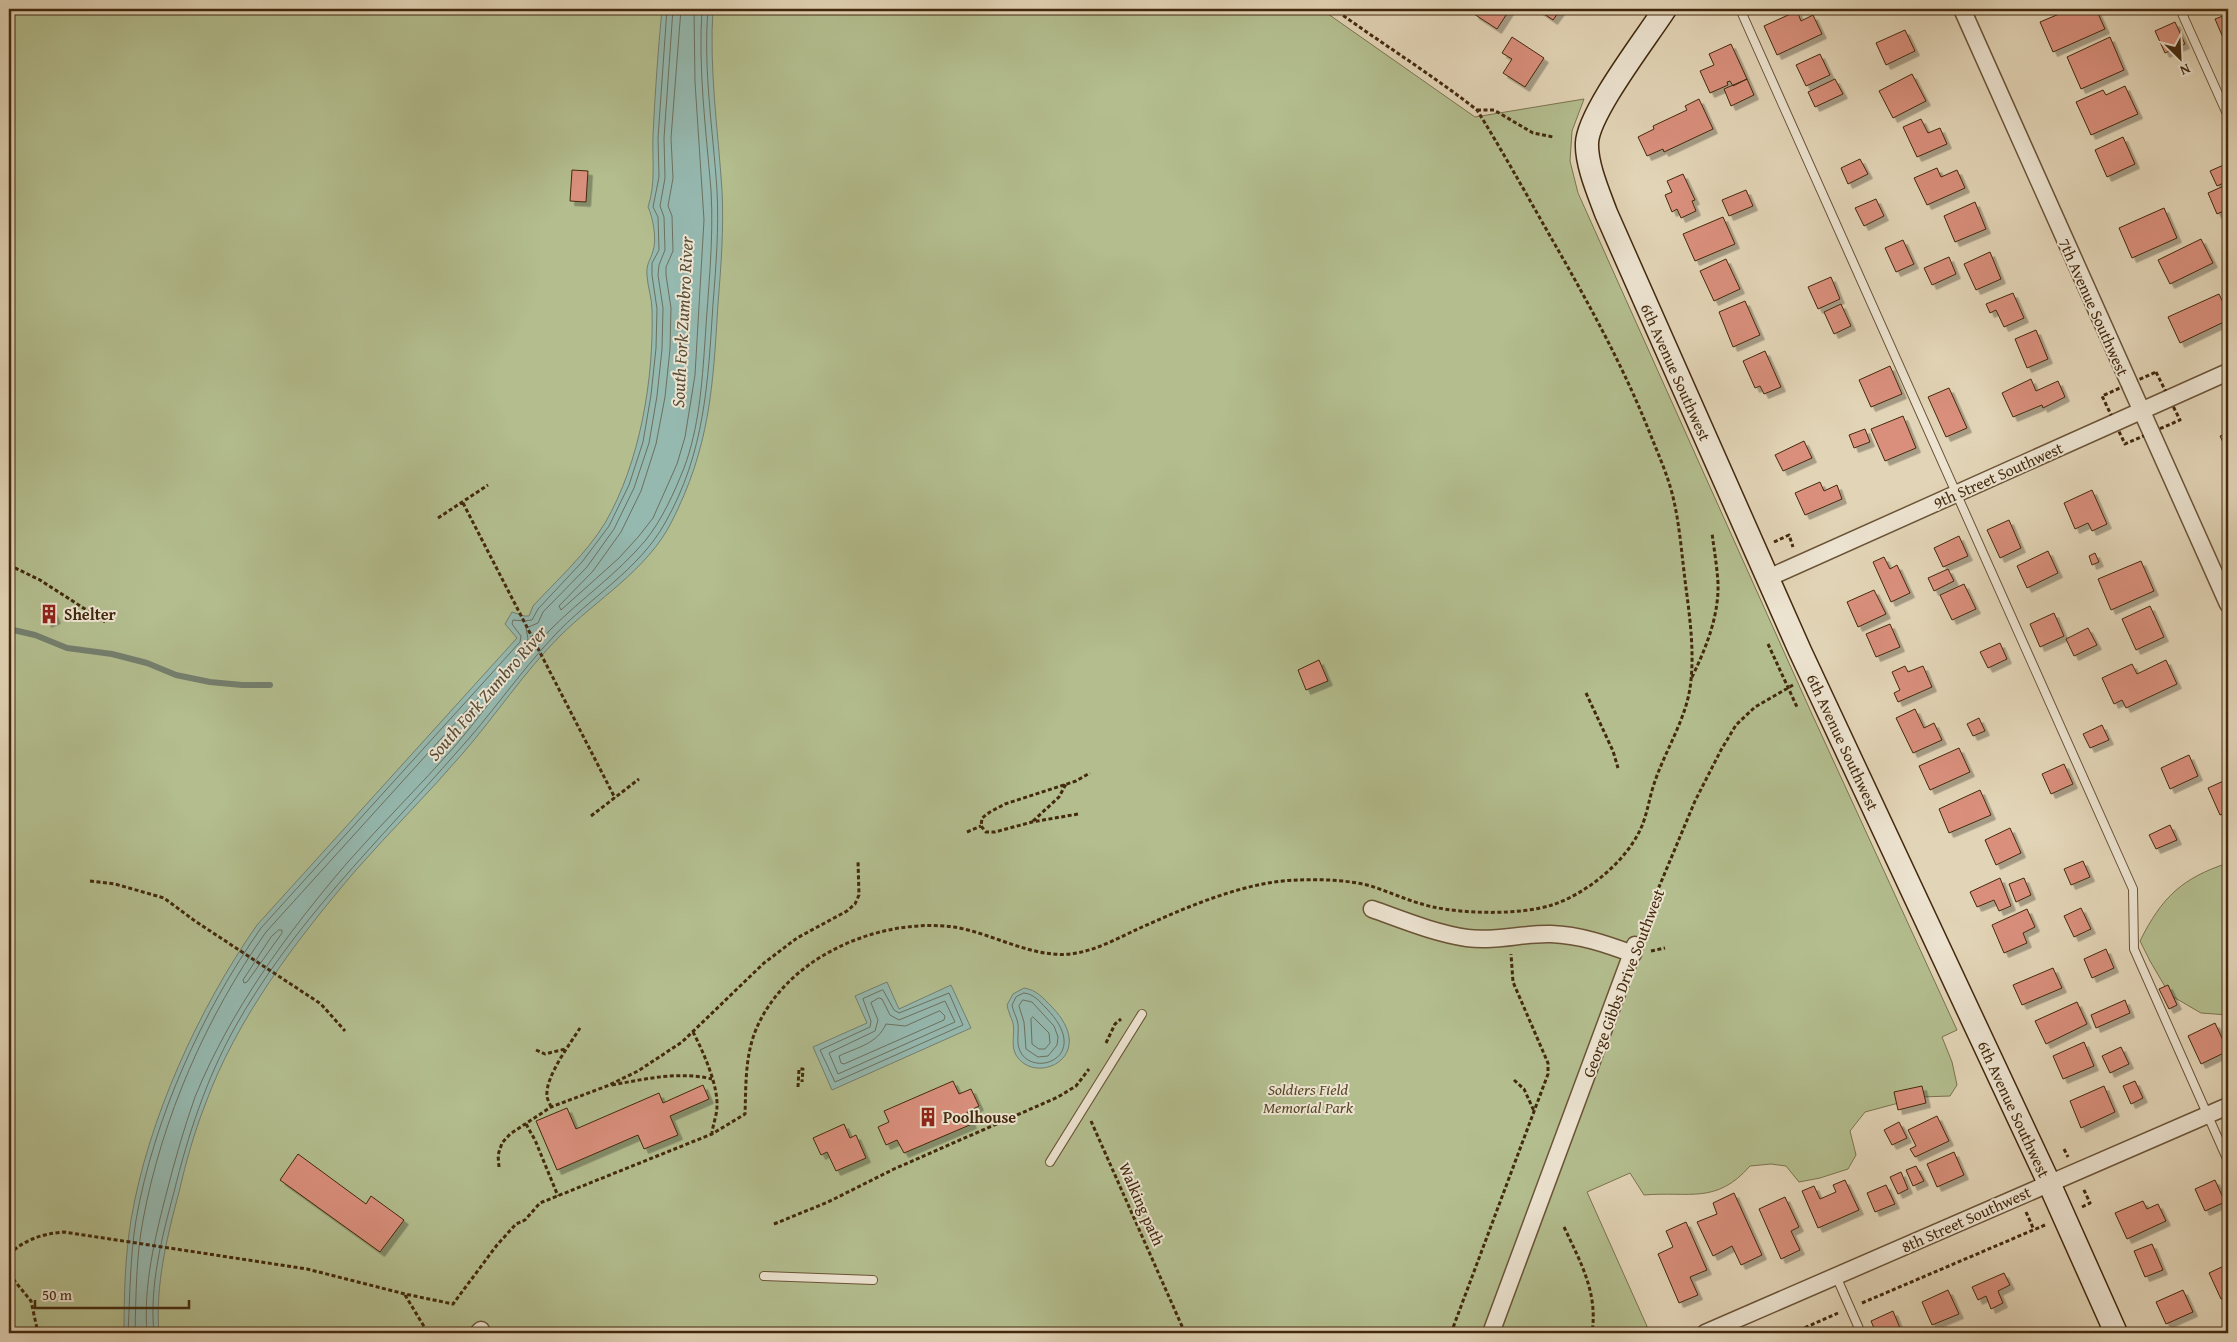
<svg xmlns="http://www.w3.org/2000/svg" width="2237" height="1342" viewBox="0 0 2237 1342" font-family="'Gentium Book Plus',serif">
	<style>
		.green { fill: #b3bd8e; stroke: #7b734e }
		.water { fill: #95b8af; stroke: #747f6e }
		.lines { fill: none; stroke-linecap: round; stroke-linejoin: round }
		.shore { stroke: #6c705e; stroke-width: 1 }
		.stream { stroke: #747f6e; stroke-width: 6 }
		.building { fill: #d98f7b; stroke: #43290d; filter: url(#shadow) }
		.lane-casing { stroke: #6b5437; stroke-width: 10 }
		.street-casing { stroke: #6b5437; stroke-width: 19 }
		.secondary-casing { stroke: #43290d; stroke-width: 25 }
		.path { stroke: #43290d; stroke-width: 3; stroke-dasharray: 4 2.5; stroke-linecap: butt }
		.lane { stroke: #ece3d0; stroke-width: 8 }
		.street { stroke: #ece3d0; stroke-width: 16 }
		.secondary { stroke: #ece3d0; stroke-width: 22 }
		.labels { text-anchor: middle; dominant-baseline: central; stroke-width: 4; stroke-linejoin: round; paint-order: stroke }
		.street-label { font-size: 16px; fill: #43290d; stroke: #ece3d0 }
		.poi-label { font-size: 16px; font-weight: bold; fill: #43290d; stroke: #ece3d0; text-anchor: start }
		.park-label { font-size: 16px; font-style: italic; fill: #594727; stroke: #ece3d0 }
		.water-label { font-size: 18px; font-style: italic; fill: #584d36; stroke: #ece3d0 }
	</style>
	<defs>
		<filter id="shadow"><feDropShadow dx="4.5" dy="4.5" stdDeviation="0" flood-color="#0004"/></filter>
	</defs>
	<rect width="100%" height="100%" fill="#e2d4b6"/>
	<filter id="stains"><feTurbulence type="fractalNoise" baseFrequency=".004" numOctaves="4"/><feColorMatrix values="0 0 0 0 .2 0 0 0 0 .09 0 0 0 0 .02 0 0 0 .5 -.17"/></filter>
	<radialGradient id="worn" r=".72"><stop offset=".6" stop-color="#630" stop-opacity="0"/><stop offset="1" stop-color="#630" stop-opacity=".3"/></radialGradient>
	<path class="green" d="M9 9H1321L1475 117 1584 99 1572 131 1570 161 1578 193 1811 712 1957 1030 1942 1037 1952 1062 1957 1085 1950 1096 1921 1097 1865 1112 1850 1131 1856 1155 1848 1169 1820 1178 1799 1182 1786 1166 1771 1164 1750 1166C1716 1205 1689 1191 1644 1195L1630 1173 1587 1192 1650 1333H9Z
		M2228 863V1015L2201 1013 2170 995 2150 961 2140 941C2162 897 2182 878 2228 863Z"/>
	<path class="water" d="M662 9H713C709 69 718 130 722 190 724 228 721 266 718 304 713 387 710 447 671 523 647 570 596 600 560 636 524 672 496 715 463 753 429 793 391 830 356 870 297 939 236 1019 205 1105 194 1133 186 1162 179 1192 167 1237 155 1286 159 1333H124C124 1295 125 1257 131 1220 148 1119 199 1008 257 925L517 638 505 624 512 612 524 616H529L533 606C558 579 586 554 605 523 640 463 654 379 652 310 652 299 648 288 647 276 646 263 650 262 653 251 657 240 653 217 648 207 656 183 652 160 653 135 655 93 658 51 662 9Z
		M887 982 899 1009 951 985 971 1028 832 1090 813 1047 867 1023 855 996Z
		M1024 988C1037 990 1043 998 1052 1007 1101 1058 1032 1088 1015 1053 1011 1044 1015 1033 1013 1023 1011 1017 1008 1011 1007 1005L1013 994Z"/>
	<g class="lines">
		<path class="shore" d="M681 9 671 138 673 178 668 206 672 216 673 251 666 267V275L671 308 670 349 665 397 656 444 641 491 621 532 593 571 559 606 561 610 619 558 639 536 653 518 677 464 685 437 695 375 704 220 695 82 694 9
			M279 930H282V933L247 982 244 983 243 980 271 937Z
			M883 990 894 1010 899 1013 949 993 963 1025 835 1082 820 1050 870 1027 871 1021 863 999Z
			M1024 993C1034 994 1039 1001 1046 1008 1094 1057 1033 1079 1020 1051 1016 1042 1019 1033 1018 1024 1017 1017 1013 1012 1012 1005L1016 997Z
			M879 998 882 999 890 1015 899 1020 945 1001 955 1022 838 1074 829 1053 875 1031 878 1020 871 1003Z
			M1023 1000 1032 1002 1054 1026 1058 1037 1057 1045 1048 1056 1038 1057 1026 1049 1024 1022 1019 1006Z
			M940 1011 945 1016 944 1020 844 1064 841 1063 839 1056C858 1047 877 1044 886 1024L905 1026Z
			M1033 1017 1049 1033 1050 1043 1045 1049H1039L1032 1044 1031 1019Z
			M128 1333C130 1295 130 1257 136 1220 154 1118 202 1012 261 928L520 642 521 636 512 624 513 620 524 621 532 620 538 609 582 562 609 526 629 485 643 442 651 395 656 348 657 309 652 275V263L659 250 658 217 653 207 659 177 658 138 667 9
			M135 1333C136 1296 136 1257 143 1220 162 1118 206 1017 266 932L525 646 528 639 526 628 538 623 543 612 587 567 614 529 634 488 649 443 657 396 662 349 663 308 658 275 659 265 665 250 664 217 660 206 665 178 664 138 673 9
			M147 1333C143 1286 155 1237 167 1191 175 1160 184 1128 195 1097 230 1011 287 933 347 863 382 823 420 786 455 746 487 708 516 666 551 629 581 599 617 574 645 541 662 520 674 493 684 468 699 428 702 384 705 341 708 291 714 240 711 190 706 130 698 69 702 9
			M154 1333C149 1286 162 1237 174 1192 188 1135 206 1080 234 1029 292 924 379 841 457 752 491 715 519 673 554 636 589 598 639 570 665 523 705 453 708 382 713 304 716 266 719 228 717 190 713 130 703 69 708 9"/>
		<path class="stream" d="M9 629 35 635 67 648 112 654 147 663 176 675 210 682 242 685H270"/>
	</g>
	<path class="building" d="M1477 9H1510L1497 29 1474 14Z
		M1537 9H1561L1553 20Z
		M2071 9H2096L2105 29 2053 52 2040 22Z
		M1797 11 1801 21 1813 15 1822 34 1777 55 1764 26Z
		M2228 14V39L2224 40 2215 19Z
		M2175 22 2185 44 2165 53 2155 31Z
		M1905 30 1915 51 1886 65 1876 43Z
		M1512 37 1544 58 1525 87 1503 73 1512 59 1502 53Z
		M2110 37 2124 70 2081 89 2067 57Z
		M1731 44 1747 79 1733 86 1730 81 1727 82 1728 85 1710 93 1700 71 1714 65 1709 54Z
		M1820 54 1830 75 1806 86 1796 65Z
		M1912 74 1926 101 1893 118 1879 91Z
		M1747 79 1754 95 1731 106 1724 89Z
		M1835 79 1843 94 1815 107 1808 92Z
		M2125 86 2138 114 2091 135 2076 102 2103 90 2106 95Z
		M1699 99 1713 129 1664 152 1663 149 1647 156 1638 137 1654 129 1653 126 1687 110 1685 106Z
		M1921 119 1928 133 1940 128 1947 144 1917 157 1903 127Z
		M2123 137 2135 164 2107 177 2095 150Z
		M1860 159 1868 174 1848 184 1841 168Z
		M2228 163V181L2217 186 2210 171Z
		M1937 168 1941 177 1957 170 1965 188 1927 205 1914 178Z
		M572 170 588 171 586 202 570 201Z
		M1683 174 1695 200 1692 201 1696 211 1681 218 1677 209 1672 212 1665 195 1672 192 1667 181Z
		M2228 184V209L2217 214 2208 193Z
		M1746 190 1753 206 1729 216 1722 200Z
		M1876 199 1884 216 1864 226 1855 208Z
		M1975 202 1986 229 1955 242 1944 216Z
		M2164 208 2177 238 2132 258 2119 228Z
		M1723 217 1735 244 1695 261 1683 234Z
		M2201 239 2213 263 2170 284 2158 260Z
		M1903 240 1914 264 1896 272 1885 248Z
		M1990 252 2001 279 1976 290 1964 264Z
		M1949 257 1956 274 1932 285 1924 268Z
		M1726 259 1740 289 1714 301 1700 271Z
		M1831 277 1840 299 1818 309 1808 287Z
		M2013 293 2024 318 2004 327 1996 310 1990 313 1986 304Z
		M2219 294 2228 313V320L2180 343 2168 317Z
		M1745 301 1760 335 1733 347 1719 312Z
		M1841 304 1851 326 1834 334 1824 312Z
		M2036 330 2048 359 2027 368 2015 339Z
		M1765 351 1781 387 1764 394 1760 386 1755 388 1743 361Z
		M1890 366 1902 394 1871 407 1859 380Z
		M2031 379 2036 391 2058 381 2065 397 2043 408 2042 405 2013 417 2002 393Z
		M1949 388 1967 428 1946 437 1928 397Z
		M1903 416 1916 448 1885 461 1871 429Z
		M1865 429 1870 442 1854 448 1849 435Z
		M2228 433V453L2220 436Z
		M1804 441 1812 458 1783 471 1775 455Z
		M1820 482 1824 491 1837 485 1842 499 1805 515 1795 493Z
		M2092 490 2107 524 2092 531 2088 523 2075 529 2064 503Z
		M2009 520 2021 548 2000 558 1987 530Z
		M1959 536 1968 556 1943 567 1934 548Z
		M2048 551 2058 573 2027 588 2017 566Z
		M2095 553 2099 562 2092 565 2089 556Z
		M1884 557 1890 569 1897 565 1910 593 1891 602 1873 562Z
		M2141 561 2154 591 2111 610 2098 579Z
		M1948 569 1954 581 1934 591 1928 578Z
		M1964 584 1976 609 1952 620 1940 595Z
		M1874 590 1886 614 1858 627 1847 602Z
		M50 605 56 619 47 623 41 609Z
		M2150 606 2164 637 2136 650 2122 619Z
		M2054 613 2064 636 2040 647 2030 624Z
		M1890 624 1900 647 1876 657 1866 634Z
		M2088 628 2097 645 2074 656 2066 639Z
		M2000 643 2007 659 1988 668 1980 652Z
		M1319 660 1328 681 1306 690 1298 670Z
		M2166 660 2177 684 2126 708 2122 700 2114 704 2102 678 2132 664 2137 674Z
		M1905 666 1908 672 1923 666 1932 687 1898 702 1894 693 1900 690 1892 672Z
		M1915 709 1924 728 1934 723 1942 740 1913 753 1896 718Z
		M1979 718 1985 731 1973 736 1967 724Z
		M2102 725 2109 740 2090 748 2083 734Z
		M1959 748 1970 772 1930 790 1919 766Z
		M2189 755 2198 776 2170 789 2161 768Z
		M2064 764 2073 784 2051 794 2042 774Z
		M2228 779V812L2220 815 2208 788Z
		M1980 790 1991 815 1949 833 1939 809Z
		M2170 825 2177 840 2156 849 2149 835Z
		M2010 828 2021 853 1996 865 1985 840Z
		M2083 861 2090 877 2071 885 2064 869Z
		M2000 878 2011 906 1999 911 1994 900 1977 907 1970 892Z
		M2024 878 2031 895 2016 902 2009 884Z
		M2081 908 2091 929 2074 937 2064 916Z
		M2027 909 2035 927 2023 933 2027 943 2004 953 1992 925Z
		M2106 949 2114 968 2092 978 2084 959Z
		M2053 968 2062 988 2022 1005 2013 985Z
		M2168 985 2177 1005 2169 1009 2159 989Z
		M2125 1000 2130 1013 2096 1028 2091 1015Z
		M2077 1002 2087 1024 2046 1044 2035 1021Z
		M2215 1023 2228 1051 2201 1064 2188 1036Z
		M2084 1042 2094 1066 2063 1079 2053 1056Z
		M2121 1047 2129 1064 2110 1073 2102 1056Z
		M953 1081 959 1094 971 1089 979 1106 967 1112 972 1124 904 1153 897 1140 886 1145 878 1127 889 1122 884 1111Z
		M2135 1081 2143 1098 2131 1104 2123 1086Z
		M703 1085 709 1099 670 1116 678 1135 644 1149 638 1135 557 1170 536 1121 567 1108 576 1129 659 1093 663 1103Z
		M1922 1086 1926 1103 1898 1110 1894 1092Z
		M2104 1086 2115 1112 2081 1128 2070 1101Z
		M1937 1116 1949 1141 1915 1157 1910 1149 1916 1146 1908 1130Z
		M1899 1122 1907 1138 1892 1145 1884 1130Z
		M844 1124 850 1138 856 1135 866 1158 836 1171 827 1152 821 1155 813 1138Z
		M1954 1152 1964 1175 1937 1187 1927 1164Z
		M298 1154 366 1204 371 1196 404 1220 380 1252 280 1180Z
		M1916 1166 1924 1181 1913 1186 1906 1170Z
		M1901 1172 1908 1189 1898 1194 1890 1177Z
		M1845 1180 1859 1210 1818 1228 1802 1191 1814 1186 1820 1199 1836 1192 1833 1185Z
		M2215 1180 2225 1202 2205 1211 2195 1189Z
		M1886 1185 1895 1204 1875 1212 1867 1193Z
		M1734 1193 1762 1255 1741 1265 1732 1246 1713 1256 1697 1222 1717 1214 1713 1203Z
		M1785 1197 1799 1227 1791 1231 1800 1250 1781 1259 1759 1209Z
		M2143 1201 2147 1209 2158 1204 2166 1221 2127 1239 2115 1213Z
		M1686 1222 1707 1270 1690 1277 1698 1295 1679 1303 1658 1254 1673 1247 1666 1231Z
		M2152 1244 2163 1270 2145 1277 2134 1251Z
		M2228 1264V1296L2221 1299 2209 1273Z
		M2004 1273 2010 1285 1998 1291 2003 1303 1991 1309 1986 1296 1978 1300 1972 1287Z
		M1948 1290 1959 1314 1932 1325 1922 1302Z
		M2183 1290 2193 1312 2166 1324 2156 1302Z
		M1893 1311 1902 1333H1876L1871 1321Z"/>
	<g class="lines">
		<defs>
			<path id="lane" d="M1740 9 2133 889 2134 949 2228 1161
				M2180 9 2228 116
				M1050 1162 1142 1014
				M764 1276 873 1280
				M1836 1276 1861 1333"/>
			<path id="street" d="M1962 9 2228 604
				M1768 578 2228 372
				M1372 909C1403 920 1434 933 1467 938 1496 942 1523 933 1551 934 1580 935 1606 944 1633 954
				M478 1333 481 1330
				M1491 1333 1635 945
				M1705 1333 2228 1106"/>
			<path id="secondary" d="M1665 9C1647 37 1588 113 1587 143 1586 164 1599 194 1606 213L1800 651 2049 1183 2116 1333"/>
		</defs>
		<use href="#lane" class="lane-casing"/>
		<use href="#street" class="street-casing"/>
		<use href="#secondary" class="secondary-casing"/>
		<path class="path" d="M1477 110H1494L1533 133 1553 137
			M2156 372 2180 420 2125 444 2102 396Z
			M463 503 615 798
			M438 518 488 485
			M1774 542 1789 535 1793 547
			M9 565 40 580 105 622
			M1768 644 1797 707
			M1692 677C1706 648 1719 616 1718 583 1717 566 1714 549 1712 533
			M1586 693 1613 751 1618 768
			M1078 814 1032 822 995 832H986L981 826 982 818 990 812 1005 804 1076 781 1090 773
			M591 816 639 779
			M1033 821 1059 797 1066 784
			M967 832 981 826
			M90 881 115 884 164 898 195 921 321 1004 345 1031
			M1641 930 1695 801 1721 750 1736 725 1755 707 1793 685
			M1651 951 1665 948
			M693 1032C703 1051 718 1085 717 1106 717 1115 713 1124 712 1133
			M1106 1043 1115 1024 1121 1019
			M536 1050 545 1054 565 1049
			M1514 1080 1524 1089 1534 1111
			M612 1085C645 1079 679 1071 712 1079
			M798 1087 799 1069H803L802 1082
			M551 1107C550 1104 547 1099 547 1096 545 1077 570 1044 580 1028
			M1091 1121 1185 1333
			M526 1124 535 1140 558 1196
			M2064 1149 2068 1157
			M499 1167 498 1155 502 1143 510 1134 551 1107 607 1086 638 1071 682 1042 764 963 797 938 847 911 855 904 859 895 858 861
			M2082 1207 2090 1203 2083 1188
			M2026 1212 2034 1230
			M774 1224 828 1202 894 1169 1058 1097 1076 1086 1089 1069
			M1564 1227C1581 1263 1598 1293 1592 1333
			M9 1254C26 1239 42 1234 64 1232L307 1269 405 1294 453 1304 497 1245 516 1224 525 1220 540 1203 712 1134 745 1114C746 1086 745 1058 755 1032 784 958 878 917 954 927 992 933 1031 958 1071 954 1095 951 1118 938 1140 928 1187 907 1246 881 1298 880 1322 879 1348 880 1371 886 1392 893 1411 902 1433 907 1466 914 1520 915 1552 905 1586 894 1626 862 1641 828 1647 815 1649 799 1654 784 1665 750 1688 717 1691 680 1694 650 1690 618 1686 588 1682 558 1680 526 1673 497 1668 476 1659 456 1651 436 1627 375 1597 319 1565 262 1536 212 1508 160 1477 110 1431 74 1381 43 1334 9
			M9 1274 31 1301 38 1333
			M405 1295 428 1333
			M1862 1303 2045 1225
			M1451 1333 1548 1074V1063L1513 982 1511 954
			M1793 1333 1838 1313"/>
		<use href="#lane" class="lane"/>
		<use href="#street" class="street"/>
		<use href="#secondary" class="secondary"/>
	</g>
	<defs>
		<symbol id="building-bare" viewBox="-9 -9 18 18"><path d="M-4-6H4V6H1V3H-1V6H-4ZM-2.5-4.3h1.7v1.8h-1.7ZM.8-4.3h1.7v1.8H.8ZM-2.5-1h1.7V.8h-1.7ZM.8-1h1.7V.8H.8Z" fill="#8f2418" stroke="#ece3d0" stroke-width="2.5" paint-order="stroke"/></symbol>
	</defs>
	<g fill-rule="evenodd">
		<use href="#building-bare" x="35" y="600" width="28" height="28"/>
		<use href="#building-bare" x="914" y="1103" width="28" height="28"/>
	</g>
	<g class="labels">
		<g class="street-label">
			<text transform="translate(2094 307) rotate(66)">7th Avenue Southwest</text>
			<text transform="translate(1676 372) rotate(66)">6th Avenue Southwest</text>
			<text transform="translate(1998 475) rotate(-24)">9th Street Southwest</text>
			<text transform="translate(1843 742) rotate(65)">6th Avenue Southwest</text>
			<text transform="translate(1623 983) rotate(-69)">George Gibbs Drive Southwest</text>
			<text transform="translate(2014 1109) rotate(65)">6th Avenue Southwest</text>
			<text transform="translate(1142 1204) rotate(66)">Walking path</text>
			<text transform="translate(1966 1219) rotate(-24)">8th Street Southwest</text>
		</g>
		<g class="poi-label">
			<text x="64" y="614">Shelter</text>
			<text x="943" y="1117">Poolhouse</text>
		</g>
		<g class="park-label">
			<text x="1308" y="1089">Soldiers Field<tspan x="1308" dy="18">Memorial Park</tspan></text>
		</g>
		<g class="water-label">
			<text transform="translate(682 322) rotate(-87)">South Fork Zumbro River</text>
			<text transform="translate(487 693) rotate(-49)">South Fork Zumbro River</text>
		</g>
	</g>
	<rect width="2237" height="1342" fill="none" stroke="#e2d4b6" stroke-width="30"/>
	<rect x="10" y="10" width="2217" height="1322" fill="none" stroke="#43290d" stroke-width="2.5"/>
	<rect x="15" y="15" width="2207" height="1312" fill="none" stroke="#43290d"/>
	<g transform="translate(2180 58) rotate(156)" stroke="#ece3d0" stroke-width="4" paint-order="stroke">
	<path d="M0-4L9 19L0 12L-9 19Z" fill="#43290d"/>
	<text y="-8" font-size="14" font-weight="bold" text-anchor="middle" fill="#43290d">N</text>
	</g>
	<path d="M35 1300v8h154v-8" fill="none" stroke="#43290d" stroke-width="2.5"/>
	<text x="42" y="1300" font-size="15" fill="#43290d" stroke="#ece3d0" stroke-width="4" paint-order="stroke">50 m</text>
	<rect width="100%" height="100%" filter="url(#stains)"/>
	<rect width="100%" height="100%" fill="url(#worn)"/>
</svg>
